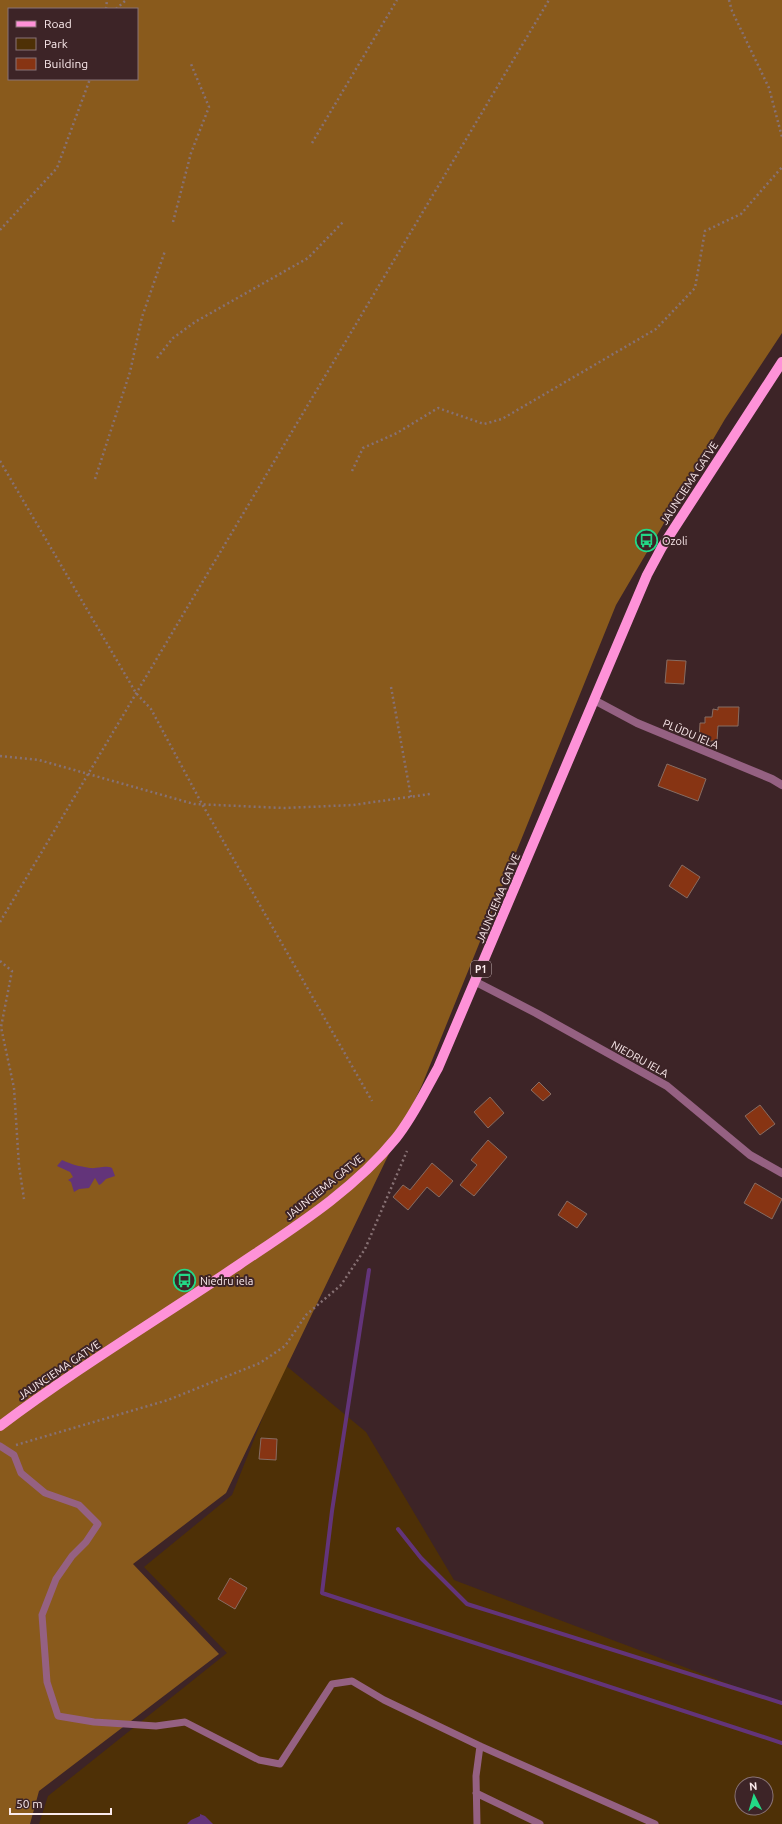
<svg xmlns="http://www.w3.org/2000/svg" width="782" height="1824" viewBox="0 0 782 1824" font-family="Ubuntu,sans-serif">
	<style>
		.green { fill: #4e3006; fill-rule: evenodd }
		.forest { fill: #895a1c; fill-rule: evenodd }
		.water { fill: #63347a }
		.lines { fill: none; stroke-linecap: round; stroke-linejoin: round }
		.stream { stroke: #63347a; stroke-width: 4 }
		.building { fill: #873413; stroke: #876c62 }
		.path { stroke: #877174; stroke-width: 2.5; stroke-dasharray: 2 3; stroke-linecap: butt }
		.service { stroke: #956182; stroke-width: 7 }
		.minor { stroke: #956182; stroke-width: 8 }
		.primary { stroke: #fe92d8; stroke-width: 10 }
		.labels { text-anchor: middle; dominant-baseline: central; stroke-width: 4; stroke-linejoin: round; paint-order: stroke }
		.shield { fill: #3d2427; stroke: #c2afb1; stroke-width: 1 }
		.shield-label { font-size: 10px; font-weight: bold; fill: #fbeaec }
		.street-label { font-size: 11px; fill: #fbeaec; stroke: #3d2427 }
		.poi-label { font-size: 11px; fill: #fbeaec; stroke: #3d2427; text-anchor: start }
	</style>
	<rect width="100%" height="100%" fill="#3d2427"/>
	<path class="green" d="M284 1364 366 1432 454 1580 782 1704V1824H39L48 1796 227 1653 144 1567 232 1495ZM742 1784H766V1808H742Z"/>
	<path class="forest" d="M0 0H782V333L725 419 616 605 422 1085 226 1493 133 1564 219 1654 39 1791 30 1824H0ZM9 9H137V79H9Z"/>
	<path class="water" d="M62 1160C73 1165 78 1166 90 1168 98 1169 104 1165 112 1168L115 1176 106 1179 101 1184 99 1185 95 1178 89 1188 79 1189 74 1192 71 1182 68 1180 73 1177 70 1172 57 1166Z
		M200 1814 205 1816 213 1824H187L191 1820 200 1816Z"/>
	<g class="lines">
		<path class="stream" d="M369 1270 332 1511 322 1593 782 1743
			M398 1529 421 1558 467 1604 782 1703"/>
	</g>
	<path class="building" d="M667 660 686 661 684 684 665 683Z
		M718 707H739L738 726H718L717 741H699L700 723H705V717H712L713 709 718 710Z
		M667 764 706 779 698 801 658 786Z
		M682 865 700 877 687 898 669 886Z
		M539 1082 551 1094 543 1101 531 1090Z
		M490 1097 504 1113 488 1128 474 1112Z
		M760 1105 775 1124 760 1135 745 1116Z
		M488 1140 507 1157 474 1196 460 1185 477 1165 471 1160Z
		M432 1163 453 1181 439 1197 427 1187 408 1210 393 1197 403 1185 410 1190Z
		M755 1183 782 1199 772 1219 744 1203Z
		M567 1201 587 1214 577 1228 558 1215Z
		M261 1438 277 1439 276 1460 259 1459Z
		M230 1578 247 1588 235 1609 218 1599Z"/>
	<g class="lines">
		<path class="path" d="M729 0 732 11 769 88 782 137
			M106 9 107 0
			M116 9 126 0
			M312 143 397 0
			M173 222 191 153 209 107 191 64
			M0 230 57 168 90 79
			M157 358 173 338 195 322 308 258 344 221
			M0 461 136 693 151 709 202 804 372 1101
			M352 471 363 448 397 433 438 408 484 424 502 419 656 329 695 288 705 231 741 214 782 167
			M95 479 130 372 142 317 165 251
			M391 687 411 797
			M0 756 39 760 194 804 284 808 353 805 430 794
			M0 922 549 0
			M0 961 12 971 1 1027 14 1088 19 1166 24 1199
			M16 1445 168 1400 260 1363 285 1346 306 1315 341 1285 365 1249 407 1151"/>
		<path class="service" d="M0 1446 14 1455 21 1473 45 1493 79 1505 98 1524 86 1542 72 1556 56 1579 42 1615 47 1682 58 1716 94 1722 156 1726 185 1722 259 1760 280 1764 332 1684 352 1681 384 1700 480 1746 655 1824
			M476 1793 540 1824
			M477 1824 476 1776 480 1746"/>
		<path class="minor" d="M594 700 637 723 772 779 782 785
			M476 982 536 1013 667 1086 750 1155 782 1173"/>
		<path class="primary" d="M0 1426C77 1368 160 1318 240 1264 295 1227 354 1190 396 1138 413 1117 425 1091 438 1068L647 575 662 547 782 362"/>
	</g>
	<defs>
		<symbol id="bus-ring" viewBox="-11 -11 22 22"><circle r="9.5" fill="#3d2427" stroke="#23d886" stroke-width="1.5"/><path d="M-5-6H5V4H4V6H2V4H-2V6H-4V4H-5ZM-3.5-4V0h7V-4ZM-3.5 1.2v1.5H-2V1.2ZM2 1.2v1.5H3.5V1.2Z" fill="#23d886"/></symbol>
	</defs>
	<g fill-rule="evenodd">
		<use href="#bus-ring" x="634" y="528" width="25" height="25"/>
		<use href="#bus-ring" x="172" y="1268" width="25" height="25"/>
	</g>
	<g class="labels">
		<rect class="shield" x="471" y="961" width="20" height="16" rx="3"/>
		<g class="shield-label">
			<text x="481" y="969">P1</text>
		</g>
		<g class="street-label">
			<text transform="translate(689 483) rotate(-57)">JAUNCIEMA GATVE</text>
			<text transform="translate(691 734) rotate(23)">PLŪDU IELA</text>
			<text transform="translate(498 898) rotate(-67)">JAUNCIEMA GATVE</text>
			<text transform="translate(640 1059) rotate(29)">NIEDRU IELA</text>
			<text transform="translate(324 1187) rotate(-39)">JAUNCIEMA GATVE</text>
			<text transform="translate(59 1370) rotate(-34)">JAUNCIEMA GATVE</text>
		</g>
		<g class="poi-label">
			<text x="662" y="541">Ozoli</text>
			<text x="200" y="1281">Niedru iela</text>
		</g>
	</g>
	<rect x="8" y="8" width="130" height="72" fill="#3d2427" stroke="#897376"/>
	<rect x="16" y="21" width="20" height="6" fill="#fe92d8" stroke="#897376"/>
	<text x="44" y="28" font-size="12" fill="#fbeaec">Road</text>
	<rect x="16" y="38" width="20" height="12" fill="#4e3006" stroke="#897376"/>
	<text x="44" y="48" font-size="12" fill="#fbeaec">Park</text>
	<rect x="16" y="58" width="20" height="12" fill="#873413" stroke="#897376"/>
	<text x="44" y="68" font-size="12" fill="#fbeaec">Building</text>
	<g transform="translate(754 1796) rotate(355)"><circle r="19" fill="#3d2427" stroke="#897376"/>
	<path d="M0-3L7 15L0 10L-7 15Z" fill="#23d886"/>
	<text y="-6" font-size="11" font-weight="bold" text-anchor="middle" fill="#fbeaec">N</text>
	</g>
	<path d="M10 1808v6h101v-6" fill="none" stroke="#fbeaec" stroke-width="2"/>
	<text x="16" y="1808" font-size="12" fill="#fbeaec" stroke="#3d2427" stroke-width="3" paint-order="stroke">50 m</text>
</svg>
